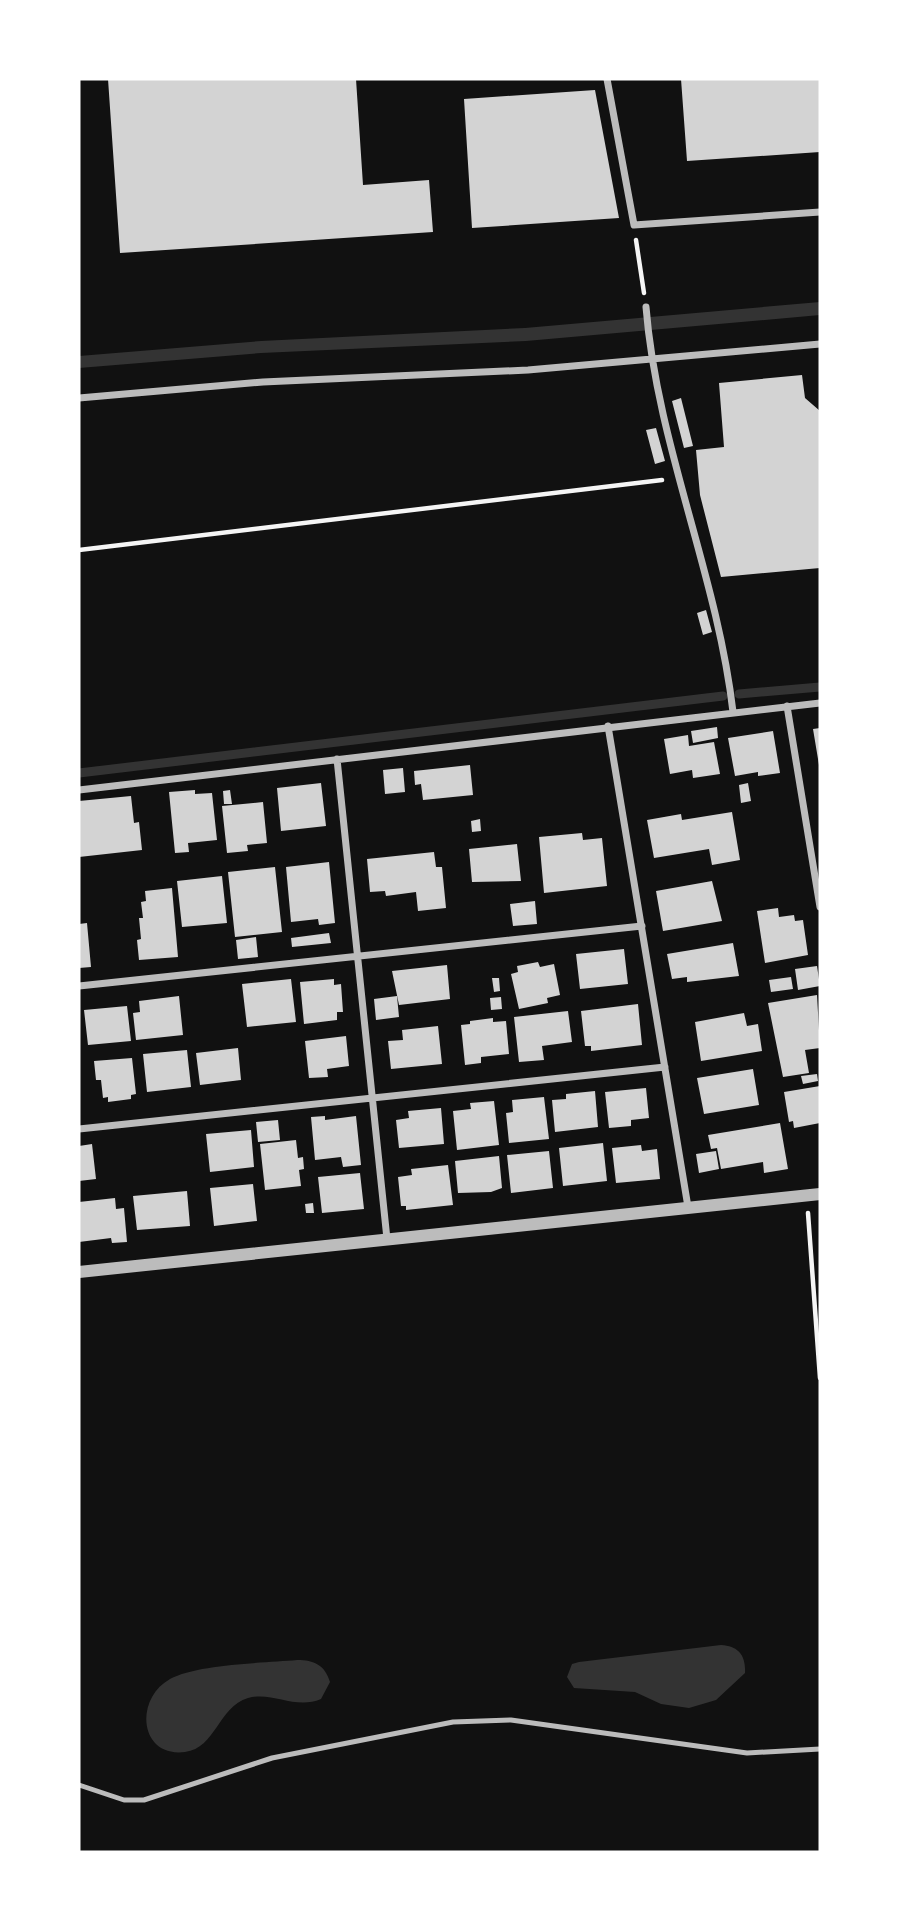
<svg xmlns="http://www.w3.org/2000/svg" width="899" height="1931" viewBox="0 0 899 1931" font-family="Inter,sans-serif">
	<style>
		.water { fill: #333 }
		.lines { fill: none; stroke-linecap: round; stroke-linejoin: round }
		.stream { stroke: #333; stroke-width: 9 }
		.building { fill: #d3d3d3 }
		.path { stroke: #f5f5f5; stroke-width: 4.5 }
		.service { stroke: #bcbcbc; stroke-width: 5 }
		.minor { stroke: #bcbcbc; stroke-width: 7 }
		.tertiary { stroke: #bcbcbc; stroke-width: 12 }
	</style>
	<rect width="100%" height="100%" fill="#111"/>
	<path class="water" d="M820 302V315L526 341 261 353 79 368V356L261 341 525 328Z
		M721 1645C738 1646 746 1655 745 1673L716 1700 689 1708 661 1704 635 1692 574 1688 567 1677 572 1664 579 1662Z
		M297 1660C314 1660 325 1665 330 1682L321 1699C295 1710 273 1691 248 1698 218 1707 216 1748 185 1752 139 1758 134 1699 170 1679 197 1664 264 1663 297 1660Z"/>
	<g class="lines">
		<path class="stream" d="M739 694 820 687
			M79 773 723 696"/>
	</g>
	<path class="building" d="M108 79H356L363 185 429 180 433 232 120 253Z
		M681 79H820V152L687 161Z
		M595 90 619 218 472 228 464 99Z
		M802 375 805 398 820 411V568L721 577 700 495 696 450 724 447 719 383Z
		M681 398 693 446 684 448 672 401Z
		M656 428 665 461 655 464 646 430Z
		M706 610 712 632 703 635 697 613Z
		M717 727 718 738 693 743 691 731Z
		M820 728V765H819L813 729Z
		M773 731 780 773 758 776V772L735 776 728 738Z
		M688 735 689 746 714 742 720 774 693 778 692 770 670 774 664 739Z
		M470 765 473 795 423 800 421 784 415 785 414 771Z
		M403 768 405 792 385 794 383 770Z
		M321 783 326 826 281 831 277 788Z
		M748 783 751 801 741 803 739 785Z
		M195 790V794L212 793 217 840 188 843 189 852 175 853 169 792Z
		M230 790 232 804H224L223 791Z
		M131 796 134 823 139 822 142 850 79 857V801Z
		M263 802 267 843 247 845 248 851 227 853 222 806Z
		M732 812 740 860 712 865 709 849 654 858 647 820 681 814 682 820Z
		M480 819 481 831 472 832 471 821Z
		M582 833 583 840 602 838 607 886 544 893 539 837Z
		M517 844 521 881 472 882 469 849Z
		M434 852 436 867H442L446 908 418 911 416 892 386 896 385 891 370 892 367 859Z
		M329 862 335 923 319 925 318 919 291 922 286 867Z
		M275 867 282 932 235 937 228 872Z
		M222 876 227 923 182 927 177 881Z
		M712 881 722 921 663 931 656 891Z
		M172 888 178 957 139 960 137 940 141 939 139 918H143L141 902 146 901 145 891Z
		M535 901 537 924 513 926 510 904Z
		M778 908 779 917 794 915 795 921 803 920 808 955 765 963 757 911Z
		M87 923 91 967 79 968V924Z
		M329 933 331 943 292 947 291 938Z
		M256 937 258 957 238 959 236 940Z
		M733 943 739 976 687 982V977L672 979 667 954Z
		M624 949 628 984 580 989 576 954Z
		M538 962 540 967 554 964 560 995 547 998 548 1003 519 1009 511 974 518 972 517 966Z
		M447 965 450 999 399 1005 392 971Z
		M817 966 820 986 798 990 795 969Z
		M791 977 793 989 771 992 769 980Z
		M492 978H499L500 991 494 992Z
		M291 979 296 1022 247 1027 242 984Z
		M334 979V985L341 984 343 1012H337V1020L304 1024 300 982Z
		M817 995 820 1048 805 1050 809 1073 783 1077 768 1003Z
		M179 996 183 1035 136 1040 133 1013 140 1012 139 1001Z
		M397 996 399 1017 376 1020 374 999Z
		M501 997 502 1009 491 1010 490 998Z
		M638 1004 642 1045 591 1051V1046H585L581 1011Z
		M127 1006 131 1041 88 1045 84 1010Z
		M568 1011 572 1042 542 1046 544 1060 519 1062 514 1017Z
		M744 1013 747 1026 758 1024 762 1051 701 1061 695 1022Z
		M493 1018V1022L506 1021 509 1054 481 1057V1063L465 1065 461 1025 470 1024V1021Z
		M438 1026 442 1064 391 1069 388 1041 403 1040 402 1030Z
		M346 1036 349 1066 327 1069 328 1077 309 1078 305 1041Z
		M238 1048 241 1080 200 1085 196 1053Z
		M187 1050 191 1087 147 1092 143 1054Z
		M132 1058 136 1094 131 1095V1099L108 1102V1097L103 1098 101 1080H96L94 1061Z
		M753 1069 759 1105 704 1114 697 1078Z
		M817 1074 818 1081 803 1084 801 1076Z
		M820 1086V1123L794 1128 793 1121 789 1122 784 1092Z
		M646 1088 649 1118 631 1120V1126L609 1128 605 1092Z
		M595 1091 598 1127 555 1132 552 1100 566 1099V1094Z
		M544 1097 549 1139 509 1143 506 1113 513 1112 512 1100Z
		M494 1101 499 1145 457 1150 453 1111 471 1109 470 1103Z
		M441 1108 444 1144 399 1148 396 1120 409 1118 408 1111Z
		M325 1116V1120L356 1116 361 1165 343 1167 341 1157 315 1160 311 1117Z
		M278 1120 280 1140 258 1142 256 1122Z
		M780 1123 788 1169 764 1173 763 1162 721 1169 717 1148 711 1149 708 1135Z
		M251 1130 254 1167 210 1172 206 1134Z
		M296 1140 298 1158 303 1157 304 1169 299 1170 301 1186 265 1190 260 1144Z
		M603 1143 607 1181 563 1186 559 1148Z
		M92 1144 96 1179 79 1181V1146Z
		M641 1145 642 1151 657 1149 660 1179 616 1183 612 1148Z
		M549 1151 553 1188 511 1193 507 1155Z
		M716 1151 719 1169 699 1173 696 1154Z
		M499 1156 502 1188 491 1192 458 1193 455 1161Z
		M448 1165 453 1205 406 1210V1206H401L398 1177 412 1175 411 1169Z
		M360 1173 364 1209 322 1213 318 1177Z
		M253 1184 257 1221 214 1226 210 1188Z
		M187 1191 190 1226 137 1230 133 1196Z
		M115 1198 116 1209 124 1208 127 1242 112 1243 111 1238 79 1242V1202Z
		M313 1203 314 1213H306L305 1204Z"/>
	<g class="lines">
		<path class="path" d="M636 240 644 293
			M79 550 662 480
			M808 1213 820 1378"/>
		<path class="service" d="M79 1785 124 1800H144L272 1758 453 1722 511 1720 747 1753 820 1749"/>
		<path class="minor" d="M607 79 634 225 820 212
			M646 307C657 445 717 574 733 712
			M79 398 263 382 528 370 820 344
			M787 706 820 907
			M608 726 688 1207
			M337 759 387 1239
			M79 790 820 703
			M79 986 642 926
			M79 1129 665 1067"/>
		<path class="tertiary" d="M79 1272 820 1194"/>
	</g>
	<rect width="899" height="1931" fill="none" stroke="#ffffff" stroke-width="161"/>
</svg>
